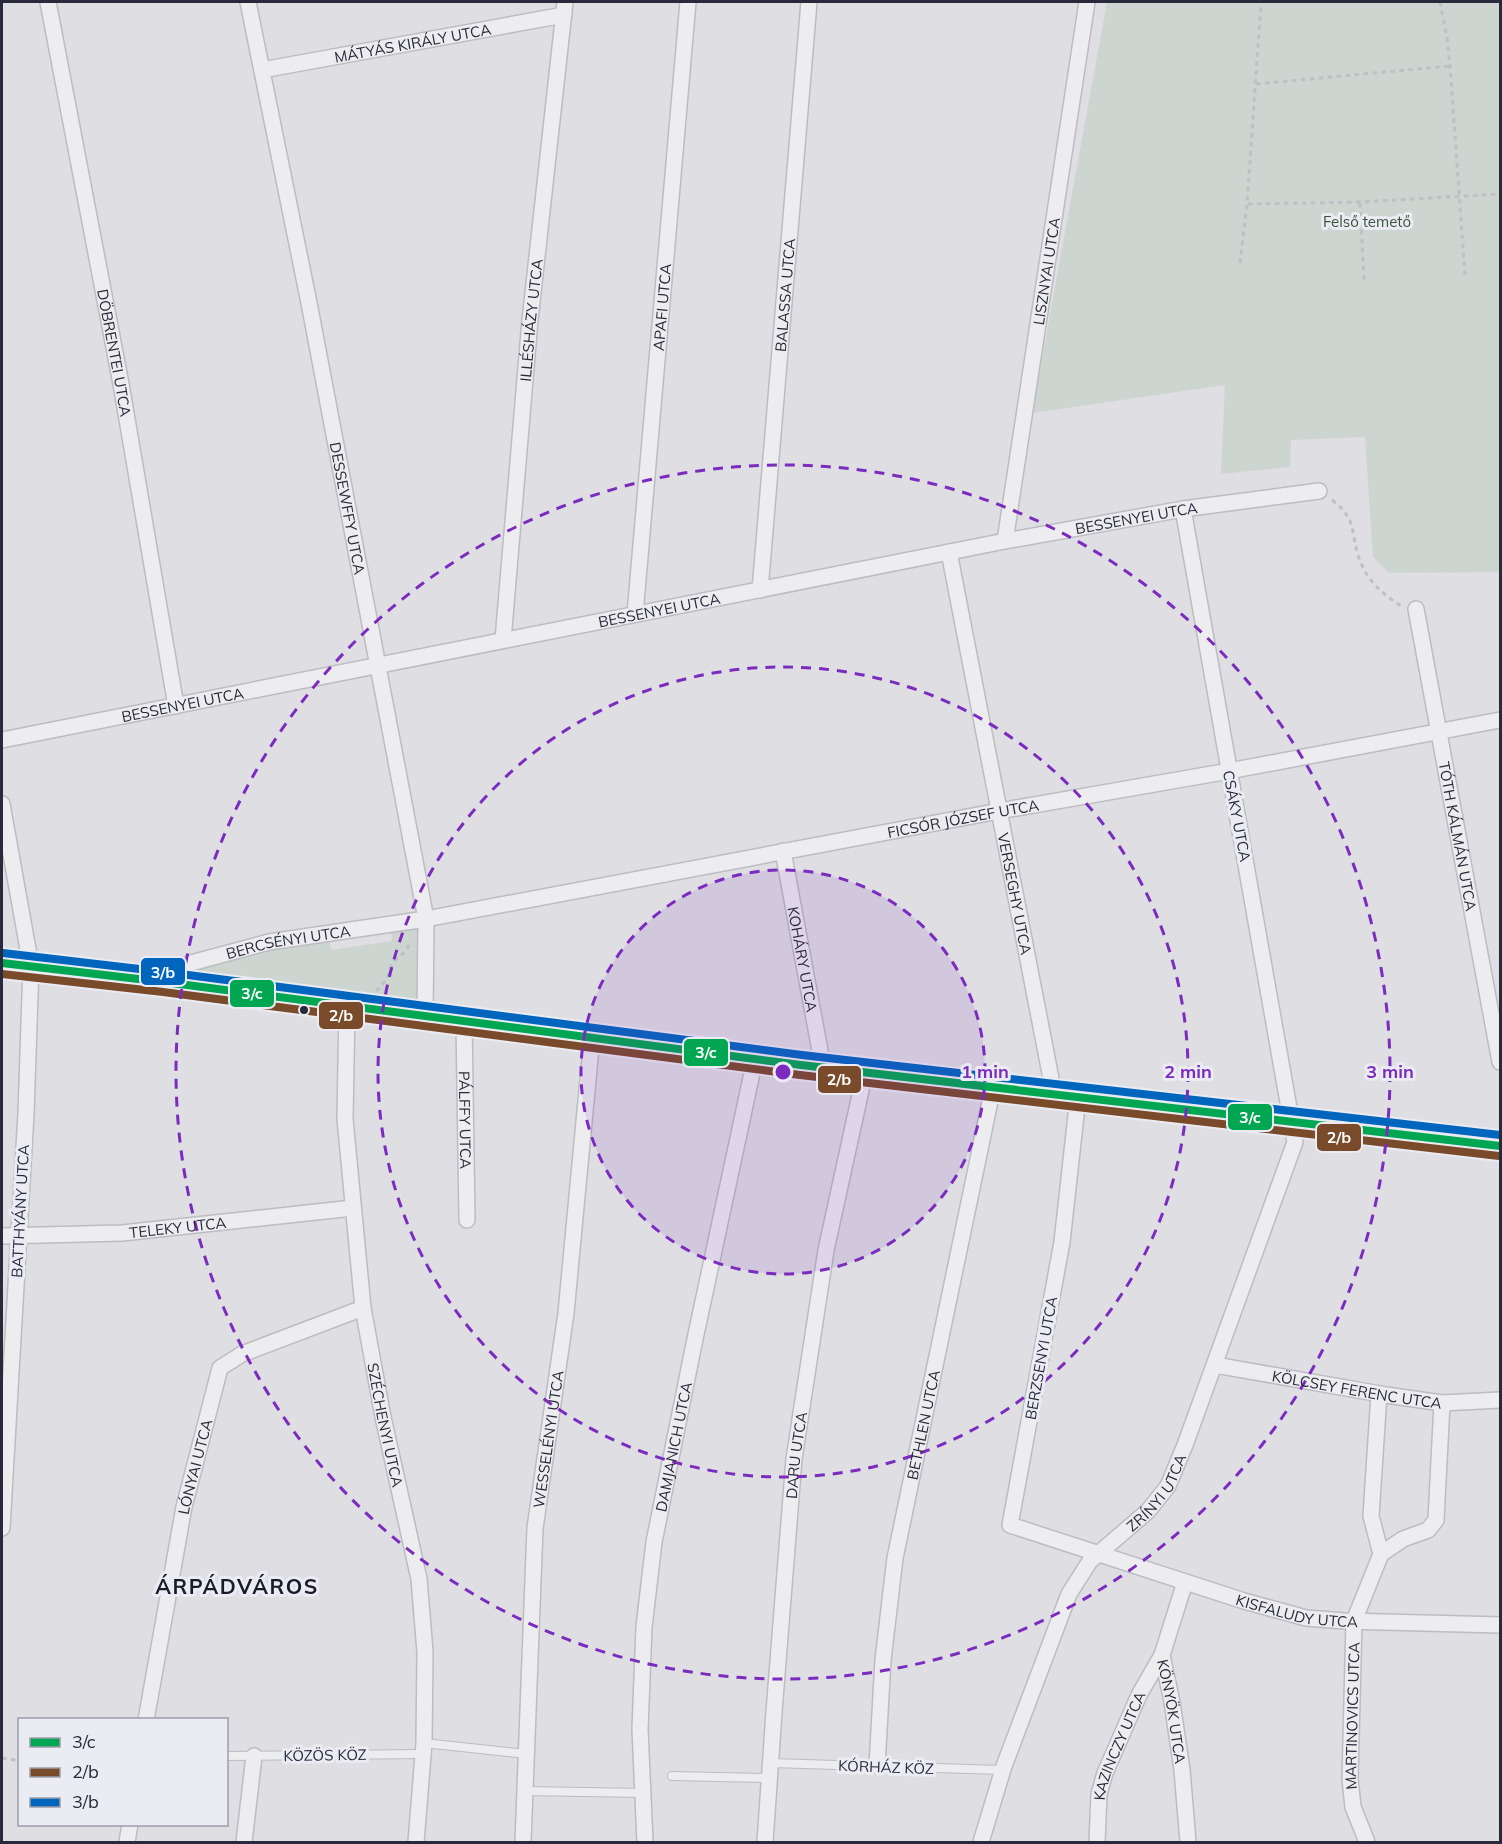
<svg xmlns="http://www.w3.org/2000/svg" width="1502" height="1844" viewBox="0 0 1502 1844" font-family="Mulish,sans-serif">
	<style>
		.green { fill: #ccd5cf }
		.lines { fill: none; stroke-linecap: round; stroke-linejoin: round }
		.lane-casing { stroke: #bcbcc1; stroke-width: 10 }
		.street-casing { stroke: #bcbcc1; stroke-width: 18 }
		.path { stroke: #bfbfc5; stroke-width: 3; stroke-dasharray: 4.5 4.5; stroke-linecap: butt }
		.lane { stroke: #ededf0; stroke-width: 8 }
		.street { stroke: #ededf0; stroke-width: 15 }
		.secondary { stroke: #f2f2f4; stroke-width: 22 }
		.bus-1-casing { stroke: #ebecf3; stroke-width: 12 }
		.bus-2-casing { stroke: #ebecf3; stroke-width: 12 }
		.bus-3-casing { stroke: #ebecf3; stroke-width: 12 }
		.bus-1 { stroke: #00a651; stroke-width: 8 }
		.bus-2 { stroke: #7a4b2a; stroke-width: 8 }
		.bus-3 { stroke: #0065bd; stroke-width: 8 }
		.ring { fill: none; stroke: #7b2cbf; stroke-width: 3; stroke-dasharray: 10 8 }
		.bus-dot { fill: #28293a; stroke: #ebecf3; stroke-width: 2 }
		.labels { text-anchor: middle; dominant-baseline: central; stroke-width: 6; stroke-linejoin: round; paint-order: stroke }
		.street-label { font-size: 15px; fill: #28293a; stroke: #ebecf3 }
		.park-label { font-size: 15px; fill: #36543a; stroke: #ebecf3 }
		.district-label { font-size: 21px; font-weight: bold; letter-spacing: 1.5px; fill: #1a1a2a; stroke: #ebecf3 }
		.centre { fill: #7b2cbf; stroke: #ebecf3; stroke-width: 3 }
		.ring-label { font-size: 18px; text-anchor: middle; font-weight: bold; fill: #7b2cbf; stroke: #ebecf3; stroke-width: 6; stroke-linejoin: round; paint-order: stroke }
		.line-badge { stroke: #ebecf3; stroke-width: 2 }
		.badge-label { font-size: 16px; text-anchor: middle; font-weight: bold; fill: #fff }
	</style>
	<rect width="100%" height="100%" fill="#dedee3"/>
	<path class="green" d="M1107 2H1500V572L1389 573 1373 557 1365 437 1291 440 1290 467 1221 474 1225 385 1032 413Z
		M426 919 424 1016 156 981 174 970 328 933 331 950 392 941 390 925Z"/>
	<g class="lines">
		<defs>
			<path id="lane" d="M424 1743 526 1754
				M226 1756 423 1754
				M771 1763 1002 1770
				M672 1776 770 1778
				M525 1791 643 1793"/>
			<g id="street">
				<path id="s1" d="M48 2 121 384 176 706"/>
				<path id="s2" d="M248 2 309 303 426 919 425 1016"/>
				<path id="s3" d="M262 70 564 15"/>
				<path id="s4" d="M1005 541 1087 2"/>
				<path id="s5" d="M949 552 1054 1094"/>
				<path id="s6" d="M760 590 809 2"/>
				<path id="s7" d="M1416 609 1500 1062"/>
				<path id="s8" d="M635 614 688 2"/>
				<path id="s9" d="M503 640 530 320 565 2"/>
				<path id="s10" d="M2 740 1005 541 1183 509 1319 491"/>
				<path d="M2 804 31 966 26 1113 2 1528"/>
				<path id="s11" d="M783 851 823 1067"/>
				<path id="s12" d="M155 981 191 963 269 942 426 919 999 811 1229 771 1500 720"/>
				<path id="s13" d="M347 1006 345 1119 363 1308 383 1417 419 1579 425 1652 424 1743 416 1842"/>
				<path id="s14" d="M464 1021 467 1220"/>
				<path id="s15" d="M1078 1097 1062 1242 1010 1525 1244 1601 1306 1618 1345 1621 1500 1625"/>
				<path id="s16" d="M2 1236 122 1233 353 1208"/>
				<path id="s17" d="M1215 1365 1386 1395 1442 1403 1500 1400"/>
				<path d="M1379 1394 1371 1516 1381 1554"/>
				<path id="s18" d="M1185 1582 1162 1655 1172 1702 1182 1770 1188 1842"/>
				<path id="s19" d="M146 1720 184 1507 220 1368 242 1354 363 1308"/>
				<path id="s20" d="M877 1766 883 1660 895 1558 993 1087"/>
				<path d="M127 1842 130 1824"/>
				<path d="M244 1842 254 1756"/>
				<path id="s21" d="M523 1842 535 1528 566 1313 592 1037"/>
				<path id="s22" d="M645 1842 640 1729 644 1627 654 1542 695 1339 755 1059"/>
				<path id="s23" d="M765 1842 774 1712 794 1459 826 1250 865 1072"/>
				<path id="s24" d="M981 1842 1004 1766 1069 1594 1090 1561 1148 1511 1168 1486 1185 1445 1295 1142 1183 509"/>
				<path id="s25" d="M1097 1842 1099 1794 1105 1773 1139 1695 1162 1655"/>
				<path id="s26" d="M1367 1842 1353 1807 1350 1779 1354 1621 1381 1554 1403 1539 1428 1530 1436 1520 1442 1403"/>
			</g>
		</defs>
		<use href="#lane" class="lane-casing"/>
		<use href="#street" class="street-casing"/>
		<path class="path" d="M1440 2 1447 38 1450 66 1465 276
			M1256 84 1450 66
			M1360 203 1364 282
			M1248 204 1360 202 1500 194
			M1240 263 1247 204 1261 2
			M1332 500C1358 520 1350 532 1359 558 1367 581 1382 594 1403 607
			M376 991 387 979 392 963 406 951 409 944
			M2 1758 20 1761"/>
		<use href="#lane" class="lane"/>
		<use href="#street" class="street"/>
		<path class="secondary" d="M2 963 164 982 801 1065 1500 1146"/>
		<defs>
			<path id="bus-1" d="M2 963 164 982 801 1065 1500 1146"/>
			<path id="bus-2" d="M2 974 163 992 800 1075 1499 1156"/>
			<path id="bus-3" d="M3 953 165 972 802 1055 1500 1135"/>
		</defs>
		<use href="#bus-1" class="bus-1-casing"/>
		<use href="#bus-2" class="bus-2-casing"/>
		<use href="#bus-3" class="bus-3-casing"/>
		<use href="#bus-1" class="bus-1"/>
		<use href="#bus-2" class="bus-2"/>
		<use href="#bus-3" class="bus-3"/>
	</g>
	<circle cx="783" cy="1072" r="202" fill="#7b2cbf" fill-opacity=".12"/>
	<g class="ring">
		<circle cx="783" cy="1072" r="202"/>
		<circle cx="783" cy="1072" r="405"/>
		<circle cx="783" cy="1072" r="607"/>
	</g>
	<circle class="bus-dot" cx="304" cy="1010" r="5"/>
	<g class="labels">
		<g class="street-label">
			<text stroke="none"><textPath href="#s3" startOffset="153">MÁTYÁS KIRÁLY UTCA</textPath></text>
			<text stroke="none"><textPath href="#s4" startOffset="273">LISZNYAI UTCA</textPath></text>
			<text stroke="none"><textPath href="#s6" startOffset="296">BALASSA UTCA</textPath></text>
			<text stroke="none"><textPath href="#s8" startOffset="308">APAFI UTCA</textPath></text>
			<text stroke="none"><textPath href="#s9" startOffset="321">ILLÉSHÁZY UTCA</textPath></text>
			<text stroke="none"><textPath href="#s1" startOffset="357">DÖBRENTEI UTCA</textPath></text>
			<text stroke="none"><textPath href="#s2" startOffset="516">DESSEWFFY UTCA</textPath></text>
			<text stroke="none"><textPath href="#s10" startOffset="1156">BESSENYEI UTCA</textPath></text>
			<text stroke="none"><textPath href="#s10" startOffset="670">BESSENYEI UTCA</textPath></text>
			<text stroke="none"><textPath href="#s10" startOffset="184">BESSENYEI UTCA</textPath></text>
			<text transform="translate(1237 816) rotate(79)">CSÁKY UTCA</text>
			<text stroke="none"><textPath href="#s12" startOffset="826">FICSÓR JÓZSEF UTCA</textPath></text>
			<text stroke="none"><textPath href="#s7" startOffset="231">TÓTH KÁLMÁN UTCA</textPath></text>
			<text stroke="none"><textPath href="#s5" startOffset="348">VERSEGHY UTCA</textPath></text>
			<text stroke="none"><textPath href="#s12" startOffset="140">BERCSÉNYI UTCA</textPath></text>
			<text stroke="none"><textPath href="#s11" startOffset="110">KOHÁRY UTCA</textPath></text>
			<text stroke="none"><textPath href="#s14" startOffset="99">PÁLFFY UTCA</textPath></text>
			<text transform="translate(20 1211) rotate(-87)">BATTHYÁNY UTCA</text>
			<text stroke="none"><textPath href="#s16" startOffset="176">TELEKY UTCA</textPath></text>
			<text transform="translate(1041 1358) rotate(-80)">BERZSENYI UTCA</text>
			<text stroke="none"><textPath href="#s17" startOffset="144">KÖLCSEY FERENC UTCA</textPath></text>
			<text stroke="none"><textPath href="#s13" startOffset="422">SZÉCHENYI UTCA</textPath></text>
			<text stroke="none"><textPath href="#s20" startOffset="345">BETHLEN UTCA</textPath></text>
			<text stroke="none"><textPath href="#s21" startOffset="404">WESSELÉNYI UTCA</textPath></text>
			<text stroke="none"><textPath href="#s22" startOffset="398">DAMJANICH UTCA</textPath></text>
			<text stroke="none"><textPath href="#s23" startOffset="388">DARU UTCA</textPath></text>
			<text stroke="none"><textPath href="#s19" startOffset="258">LÓNYAI UTCA</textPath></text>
			<text stroke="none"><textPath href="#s24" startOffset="399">ZRÍNYI UTCA</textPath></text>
			<text stroke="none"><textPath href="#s15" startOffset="734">KISFALUDY UTCA</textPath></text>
			<text stroke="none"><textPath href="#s18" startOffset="134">KÖNYÖK UTCA</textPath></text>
			<text stroke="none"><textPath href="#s26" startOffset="129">MARTINOVICS UTCA</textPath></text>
			<text stroke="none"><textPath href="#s25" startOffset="100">KAZINCZY UTCA</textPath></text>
			<text transform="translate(325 1755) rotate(-1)">KÖZÖS KÖZ</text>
			<text transform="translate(886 1767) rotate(2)">KÓRHÁZ KÖZ</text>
		</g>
		<g class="park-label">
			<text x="1367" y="221">Felső temető</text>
		</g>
		<g class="district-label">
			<text x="237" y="1586">ÁRPÁDVÁROS</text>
		</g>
	</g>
	<circle cx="783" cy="1072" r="9" class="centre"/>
	<g class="ring-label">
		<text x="985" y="1078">1 min</text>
		<text x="1188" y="1078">2 min</text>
		<text x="1390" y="1078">3 min</text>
	</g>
	<g class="line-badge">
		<rect x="140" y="957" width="46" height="29" rx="6" fill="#0065bd"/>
		<rect x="229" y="979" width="46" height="29" rx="6" fill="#00a651"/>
		<rect x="318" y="1001" width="46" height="29" rx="6" fill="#7a4b2a"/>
		<rect x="683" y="1038" width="46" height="29" rx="6" fill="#00a651"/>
		<rect x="817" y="1065" width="45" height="29" rx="6" fill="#7a4b2a"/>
		<rect x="1227" y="1103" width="46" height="28" rx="6" fill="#00a651"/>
		<rect x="1316" y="1123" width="46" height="29" rx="6" fill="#7a4b2a"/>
	</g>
	<g class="badge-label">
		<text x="163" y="978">3/b</text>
		<text x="252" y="999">3/c</text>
		<text x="341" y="1021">2/b</text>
		<text x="706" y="1058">3/c</text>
		<text x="839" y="1085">2/b</text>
		<text x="1250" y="1123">3/c</text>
		<text x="1339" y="1143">2/b</text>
	</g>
	<rect width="1502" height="1844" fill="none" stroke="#28293a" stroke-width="6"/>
	<rect x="18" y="1718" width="210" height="108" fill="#ebecf3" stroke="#9d9ea9" stroke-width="1.5"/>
	<rect x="30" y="1738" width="30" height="9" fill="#00a651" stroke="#9d9ea9" stroke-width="1.5"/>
	<text x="72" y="1748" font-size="18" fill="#28293a">3/c</text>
	<rect x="30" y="1768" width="30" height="9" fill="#7a4b2a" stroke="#9d9ea9" stroke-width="1.5"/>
	<text x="72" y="1778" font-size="18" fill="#28293a">2/b</text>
	<rect x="30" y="1798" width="30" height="9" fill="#0065bd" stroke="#9d9ea9" stroke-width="1.5"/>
	<text x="72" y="1808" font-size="18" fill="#28293a">3/b</text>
</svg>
